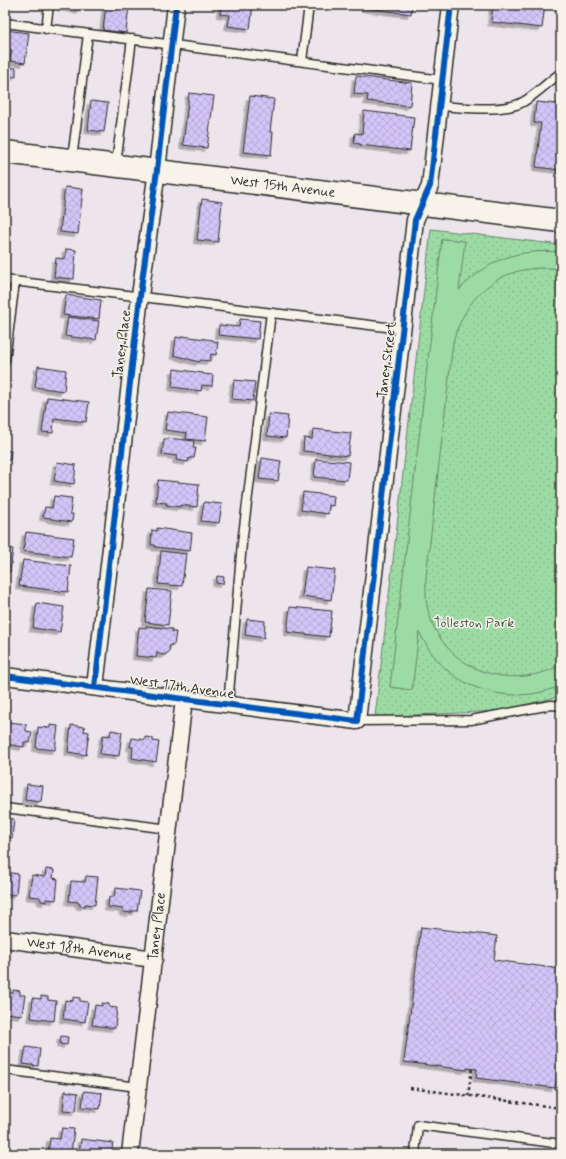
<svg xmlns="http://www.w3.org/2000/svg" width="566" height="1159" viewBox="0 0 566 1159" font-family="Mynerve,sans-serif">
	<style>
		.grass { fill: url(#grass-dots); stroke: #648468 }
		.garden { fill: #9cdca4; stroke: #648468 }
		.building { fill: url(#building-cross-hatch); stroke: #2b2b2b; filter: url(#shadow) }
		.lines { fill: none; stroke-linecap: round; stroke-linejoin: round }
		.service-casing { stroke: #2b2b2b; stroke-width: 11 }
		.minor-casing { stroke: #2b2b2b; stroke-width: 19 }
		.secondary-casing { stroke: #2b2b2b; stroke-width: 25 }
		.path { stroke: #2b2b2b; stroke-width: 2.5; stroke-dasharray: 3 3; stroke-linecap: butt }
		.service { stroke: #f7f3e8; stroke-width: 8 }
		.minor { stroke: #f7f3e8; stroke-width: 16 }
		.secondary { stroke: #f7f3e8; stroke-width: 22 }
		.cycleway-casing { stroke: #f7f3e8; stroke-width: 8 }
		.cycleway { stroke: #0057b8; stroke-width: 6 }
		.labels { text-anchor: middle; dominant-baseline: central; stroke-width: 3; stroke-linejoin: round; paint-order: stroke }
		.street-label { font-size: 14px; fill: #2b2b2b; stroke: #f7f3e8 }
		.park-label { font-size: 14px; fill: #475749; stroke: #f7f3e8 }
	</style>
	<defs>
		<pattern id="grass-dots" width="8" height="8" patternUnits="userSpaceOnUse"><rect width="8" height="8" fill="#9cdca4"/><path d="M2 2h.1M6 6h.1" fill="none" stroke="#87bd8d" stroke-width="1.8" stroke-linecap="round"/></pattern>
		<pattern id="building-cross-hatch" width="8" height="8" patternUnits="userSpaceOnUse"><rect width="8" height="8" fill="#d2c5f7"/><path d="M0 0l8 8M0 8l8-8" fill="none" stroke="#b4a9d4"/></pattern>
		<filter id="shadow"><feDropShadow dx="-3.5" dy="3.5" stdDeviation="0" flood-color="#0004"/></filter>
	</defs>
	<rect width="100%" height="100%" fill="#ece5ec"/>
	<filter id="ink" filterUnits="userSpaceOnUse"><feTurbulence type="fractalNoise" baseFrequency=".025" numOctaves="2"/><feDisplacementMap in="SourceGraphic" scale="8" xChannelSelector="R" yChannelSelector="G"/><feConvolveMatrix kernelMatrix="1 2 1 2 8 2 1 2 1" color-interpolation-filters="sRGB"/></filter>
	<g filter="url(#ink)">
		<path class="grass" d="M431 229 561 245V696L500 711 375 717Z"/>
		<path class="garden" d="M442 239 465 241 459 290C491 258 516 249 561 252V269C506 262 468 289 453 342L426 577C426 589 425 601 429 614 446 671 510 692 561 665V685C524 703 476 696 446 669 434 658 426 645 419 632L412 690 390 687Z"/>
		<path class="building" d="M62 5H81L80 10 62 7Z
			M106 5H129L126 33 103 30Z
			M221 5H253L250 29 228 26 230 15 220 14Z
			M365 5H412L411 14 365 8Z
			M493 5H545L542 28 491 22Z
			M5 30 29 33 25 63 10 61 12 50 5 49Z
			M5 67 16 68V77L5 76Z
			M356 76 412 83 410 106 367 101 368 95 354 94Z
			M189 93 214 96 207 148 183 145Z
			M250 96 274 99 270 132H273L271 155 243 152Z
			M91 101 108 103 104 132 88 130Z
			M536 102 558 104 557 113H561V170L536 167 541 123H534Z
			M364 111 414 117 410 151 360 145V144L354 143 355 133 362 134Z
			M65 187 83 189 78 234 60 232Z
			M202 199 222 202 218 242 197 240Z
			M66 249 76 250 74 279 54 277 56 258 65 259Z
			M66 295 101 300 99 319 63 315Z
			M68 317 99 321 96 340 65 336Z
			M240 319 260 321 258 339 218 335 219 325 239 327Z
			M182 336 213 340V341L218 342 216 355 211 354 210 361 201 360 199 362 174 355 176 337 181 338Z
			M38 366 66 370 64 391 35 387Z
			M174 369 203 373V374L213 375 212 386 202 385 201 391 172 387Z
			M234 380 255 382 253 401 232 399Z
			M47 397 89 402 86 422 54 418 53 433 42 432Z
			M168 412 208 417 205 441 186 439 187 433 165 430Z
			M269 414 288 416 286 438 267 436Z
			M313 429 351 433 348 456 303 451 304 438 312 439Z
			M168 438 194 441 193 448H196L194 458H189L188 462 176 460 177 456 162 454 164 439H168Z
			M6 451H11L10 460H5Z
			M262 458 281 461 278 481 259 479Z
			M316 459 349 462 347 480 314 477Z
			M57 462 76 465 74 484 54 481Z
			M158 480 199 484 197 507 180 505V507L166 505 167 503 156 502Z
			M303 492 334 496 333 506 329 505 328 514 301 510Z
			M54 496 72 498 70 514H73L72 522 51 519V518L43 517 45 507 52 508Z
			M204 502 222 504 219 523 201 521Z
			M157 528 192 533 190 551 155 547V545H151L152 530 157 531Z
			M26 532 74 538 71 557 23 551Z
			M5 548 13 549 10 572H5Z
			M161 551 186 554 182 586 158 584Z
			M23 560 71 566 68 592 19 586Z
			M306 567 335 570 331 600 302 596Z
			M217 576 224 577 223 584 216 583Z
			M149 589 172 591 168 625 145 622Z
			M37 603 64 607 60 632 33 628Z
			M290 607 332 611 329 637 287 632Z
			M247 619 265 621 264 638 245 635Z
			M146 626 172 629V632H176L174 645H170L169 652 164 655 159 654 157 652 156 658 136 656 139 627 146 628Z
			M8 722 26 724V731L32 732 30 743 24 742V747L6 744Z
			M50 725 58 726 55 750 36 748 38 727 50 728Z
			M71 725 85 727 84 731 89 732 86 755 68 752Z
			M111 730 122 732 119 756 100 754 103 735 110 736Z
			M145 737 153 738V741L159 742 156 762 132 758 133 747H130L132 738 145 740Z
			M27 784 43 786 41 802 25 800Z
			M5 818 14 819 12 838 5 837Z
			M46 869 54 870 53 878 58 879 56 900 46 899V902L41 901V899L39 897 29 896 32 875 45 877Z
			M5 872 18 874 16 895 5 894Z
			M86 876 98 877 95 905 85 904V906H80V904L78 903V902L69 901 71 881 85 882Z
			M116 888 140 891 137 911H131V913L123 912V909L108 907 109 897H114Z
			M421 927 497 936 494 960 561 969V1067H558L555 1088 476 1078 477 1069 467 1068V1070L404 1062Z
			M13 990 20 991V995H25L22 1015 5 1013V992L13 993Z
			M41 996 48 997V1000L56 1001 54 1021 31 1018 33 998 41 999Z
			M73 997 80 998V1001L88 1002 85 1022 63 1019 65 1000 73 1001Z
			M102 1003 109 1004V1007L117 1008 115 1028 92 1025 95 1005 102 1006Z
			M61 1036 68 1037 67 1045 60 1044Z
			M26 1047 40 1049 38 1066 23 1064Z
			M65 1091 78 1093 76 1111 63 1110Z
			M84 1091 102 1093 100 1109 82 1107Z
			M62 1128 74 1129 71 1154H48L50 1138 60 1139Z
			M5 1132H10L7 1152H5Z
			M81 1139 113 1143 111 1154H79Z"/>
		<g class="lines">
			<defs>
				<path id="service" d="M5 23 442 80
					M46 29 49 5
					M302 61 309 5
					M439 106C461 107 504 113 523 102 535 95 546 84 558 75
					M72 159 88 34
					M116 164 132 39
					M5 280 402 329
					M5 360 15 281
					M228 705 242 543 271 313
					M357 721 471 720 551 705 561 706
					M5 808 169 829
					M5 1070 138 1087
					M415 1154 418 1125 561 1144"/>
				<g id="minor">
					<path d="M5 676 357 721 415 220 430 186 451 5"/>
					<path d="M95 687 140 296 157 170 176 5"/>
					<path id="s1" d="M5 939 154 959"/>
					<path id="s2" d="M130 1154 184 699"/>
				</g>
				<g id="secondary">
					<path id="s3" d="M5 152 561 221"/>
				</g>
			</defs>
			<use href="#service" class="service-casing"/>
			<use href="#minor" class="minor-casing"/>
			<use href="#secondary" class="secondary-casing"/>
			<path class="path" d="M410 1088 561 1108
				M468 1096 472 1068"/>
			<use href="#service" class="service"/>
			<use href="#minor" class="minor"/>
			<use href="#secondary" class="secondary"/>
			<defs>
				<path id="cycleway" d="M5 676 357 721 415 220 430 186 451 5
					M95 687 140 296 157 170 176 5"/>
			</defs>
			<use href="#cycleway" class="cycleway-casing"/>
			<use href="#cycleway" class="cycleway"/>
		</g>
	</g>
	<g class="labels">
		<g class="street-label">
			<text stroke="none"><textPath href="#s3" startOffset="280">West 15th Avenue</textPath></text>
			<text transform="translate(122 344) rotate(-83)">Taney Place</text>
			<text transform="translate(387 360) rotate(-83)">Taney Street</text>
			<text transform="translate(182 687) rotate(8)">West 17th Avenue</text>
			<text stroke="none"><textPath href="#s2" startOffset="229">Taney Place</textPath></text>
			<text stroke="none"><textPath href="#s1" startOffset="75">West 18th Avenue</textPath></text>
		</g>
		<g class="park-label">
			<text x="474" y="623">Tolleston Park</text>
		</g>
	</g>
	<rect width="566" height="1159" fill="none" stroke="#f7f3e8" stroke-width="20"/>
	<rect x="10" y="10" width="546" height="1139" fill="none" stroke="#2b2b2b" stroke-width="1.5" filter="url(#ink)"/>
</svg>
